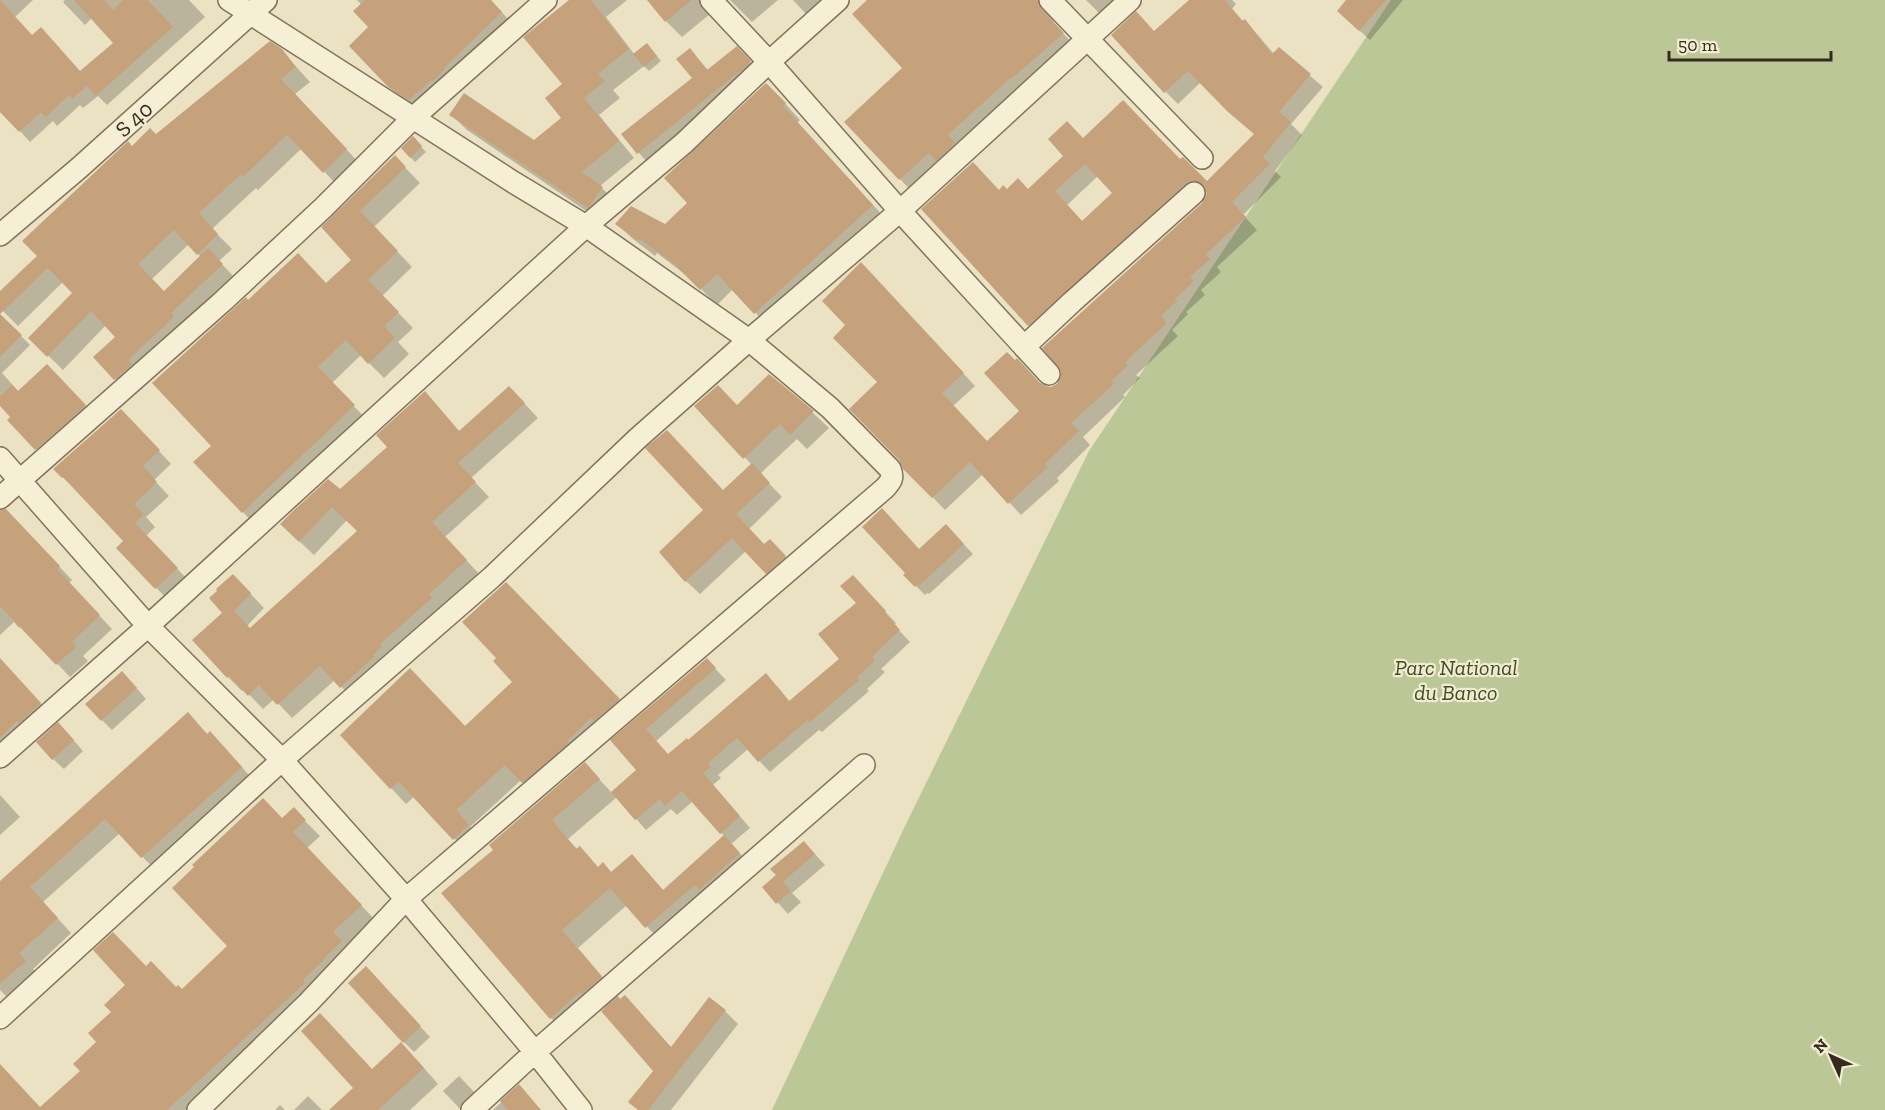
<svg xmlns="http://www.w3.org/2000/svg" width="1885" height="1110" viewBox="0 0 1885 1110" font-family="'Zilla Slab',serif">
	<style>
		.green { fill: #bcc798 }
		.shadow { fill: #0003; fill-rule: evenodd }
		.building { fill: #c5a27c; fill-rule: evenodd }
		.lines { fill: none; stroke-linecap: round; stroke-linejoin: round }
		.minor-casing { stroke: #82745b; stroke-width: 24 }
		.minor { stroke: #f5efd5; stroke-width: 21 }
		.labels { text-anchor: middle; dominant-baseline: central; stroke-width: 4.5; stroke-linejoin: round; paint-order: stroke }
		.street-label { font-size: 22px; fill: #342b1e; stroke: #f2ecd2 }
		.park-label { font-size: 22px; font-style: italic; fill: #404e26; stroke: #f2ecd2 }
	</style>
	<rect width="100%" height="100%" fill="#eae2c3"/>
	<path class="green" d="M1391 0H1885V1110H772L905 826 1089 451Z"/>
	<path class="shadow" d="M0 0H33L15 17 32 37 81 72 115 43 92 18 85 25 63 2 65 0H189L205 17 107 105 98 96 83 108 80 105 57 126 53 121 30 142 2 111 0 113Z
		M357 0H491L517 29 426 116 406 103 389 86 362 5Z
		M572 0H627L606 17 635 55 652 50 661 61 649 71 644 66 613 90 620 98 599 115 634 158 600 186 618 204 601 221 467 130 451 114 534 142 563 119 564 84Z
		M649 0H727L682 37 666 21Z
		M730 0H778L752 22Z
		M793 0H839L816 25Z
		M869 0H1038L1049 13 1055 25 1077 48 914 194 900 179 905 68Z
		M1086 0H1128L1107 21Z
		M1192 0H1232L1236 4 1232 9 1244 22 1257 34 1274 54 1279 49 1323 87 1291 124 1302 135 1275 171 1281 177 1243 215 1257 230 1217 267 1221 272 1201 290 1205 295 1186 312 1188 314 1172 330 1178 336 1136 375 1140 378 1123 395 1125 397 1083 437 1090 445 1057 478 1059 481 1021 515 983 474 945 510 905 468 879 382 847 325 873 276 975 386 953 406 987 443 1021 411 1041 386 1051 388 1058 385 1204 203 1208 193 1204 192 1042 337 1029 325 999 191 1028 190 1083 139 1181 161 1207 183 1255 135 1201 82 1178 104 1165 91 1154 32ZM1098 176 1114 193 1083 222 1067 205Z
		M1348 0H1403L1370 40 1349 21Z
		M736 48 759 72 648 163 623 135 694 78 690 50 709 71Z
		M281 50 310 82 295 94 361 165 338 186 302 148 258 190 256 188 212 229 232 249 219 261 236 279 130 393 95 358 117 337 106 325 63 370 30 338 74 293 63 282 18 326 0 308V293L39 256 132 148 156 136ZM189 244 201 257 164 292 152 279Z
		M782 100 800 120 797 123 888 221 771 329 733 289 717 305 691 279 657 253 655 256 633 239 617 224 665 226 689 203Z
		M413 138 426 152 415 162 403 149Z
		M395 157 420 183 374 227 412 267 382 296 413 328 398 342 409 354 384 378 361 355 332 383 368 421 257 527 196 462 213 446 248 302 327 285 353 260 323 227Z
		M8 323 30 345 2 373 19 392 47 366 94 415 45 458 9 420 12 417 0 404V331Z
		M770 376 813 413 829 428 807 449 797 439 760 474 782 497 749 529 764 546 783 554 798 571 780 586 746 551 700 594 686 581 723 492 752 465 696 406H737Z
		M425 393 460 432 523 402 538 418 471 478 489 497 445 537 480 575 355 701 335 680 292 718 274 699 263 709 244 689 242 691 228 677 224 613 247 590 264 608 247 626 250 630 359 531 347 520 314 555 296 538 340 492 389 447Z
		M133 423 171 464 154 480 169 496 146 517 155 527 146 536 189 581 169 601 118 548 125 541 55 469Z
		M0 520 21 526 72 580 69 583 112 629 83 656 88 661 70 677 21 626 19 628 14 622 0 635Z
		M956 536 973 554 929 594 927 593 925 595 905 575 920 551Z
		M506 584 634 715 538 797 521 780 470 827 483 841 469 854 415 796 406 804 342 735 465 728 514 682 498 658Z
		M863 588 896 623 894 625 910 642 881 669 885 672 867 689 869 691 822 732 819 730 770 772 748 749 718 775 721 778 713 785 750 828 731 844 756 871 663 944 627 905 578 948 618 995 616 996 672 1048 725 1011 738 1024 671 1110H638L630 1102 655 1071 608 1006 599 1010 598 1009 568 1035 551 1018 496 850 585 764 612 793 638 770 613 741 707 660 726 680 656 741 668 756 777 686 790 702 841 659ZM617 797 646 830 671 809 677 815 693 801 724 836 664 891 632 856 612 873 599 868 578 850 568 839Z
		M0 660 53 717 0 762Z
		M132 683 146 699 112 730 102 720Z
		M188 714 208 735 225 748 256 783 157 872 120 833 43 902 71 933 33 969 40 976 14 1004 0 990V883Z
		M69 735 83 751 64 769 53 759Z
		M0 795 20 817 0 835Z
		M294 810 320 836 307 848 376 921 199 1110H72L82 1071 113 1012 146 968 176 989 182 991 229 946 282 820Z
		M814 853 825 865 792 893 801 902 788 914 764 887Z
		M376 979 430 1037 414 1052 404 1042Z
		M416 1059 438 1084 410 1110H332L372 1070Z
		M459 1076 478 1096 466 1110H461L443 1091Z
		M519 1086 541 1110H493Z
		M308 1096 322 1110H294Z
		M280 1105 285 1110H275Z"/>
	<path class="building" d="M0 0 32 35 41 27 80 71 113 43 74 0H104L113 10 123 0H148L173 27 96 96 87 86 72 99 69 95 46 117 41 112 19 132 0 112Z
		M365 0H491L502 12 444 68 445 69 433 81H430L409 100 388 87 349 46 368 27 353 11Z
		M569 0H591L629 49 598 74 605 81 584 98 619 141 582 172 603 187 588 208 449 115 464 93 534 140 561 118 545 98 562 84 523 37Z
		M647 0H692L665 22Z
		M867 0H1037L1041 9 1064 33 1011 79 1010 78 948 135 955 143 936 161 929 153 899 180 844 122 902 68 852 14Z
		M1189 0H1225L1242 21 1245 19 1272 54 1279 47 1311 74 1279 112 1291 122 1263 157 1270 164 1232 202 1246 217 1206 254 1210 259 1190 277 1194 281 1175 299 1177 301 1161 316 1167 323 1125 362 1128 365 1112 381 1114 384 1071 423 1079 431 1045 464 1048 467 1008 504 970 462 932 498 903 469 899 460 849 409 877 382 833 338 845 325 822 301 861 262 964 373 942 393 987 441 1019 411 984 373 1007 352 1015 360 1017 358 1040 383 1046 386 1051 387 1057 384 1061 377V371L1042 348 1202 203 1206 196 1207 191 1204 185 1197 181H1191L1186 183 1028 326 921 209 973 162 999 190 1003 185 1007 189 1018 178 1028 189 1063 156 1048 139 1067 121 1083 138 1123 100 1180 159 1183 157 1207 181 1254 134 1228 112 1188 71 1164 93 1111 35 1136 11 1154 31ZM1085 164 1112 193 1082 221 1055 191Z
		M1346 0H1386L1359 31 1337 11Z
		M270 41 282 49 296 67 281 79 347 149 323 173 287 135 243 177 240 175 199 213 218 234 197 255 174 230 138 264 164 291 208 248 223 264 171 313 174 317 128 360 132 364 114 380 93 357 115 337 91 311 47 357 28 338 72 293 48 268 0 314 22 335 0 357V291L37 256 22 241 128 141 132 146 150 128 156 134Z
		M647 43 657 56 644 67 633 54Z
		M737 46 751 61 749 64 637 154 621 134 692 78 676 59 690 48 707 70Z
		M766 83 786 103 783 106 873 205 754 314 717 274 700 290 674 264 640 239 638 241 615 224 631 206 665 224 687 203 664 178Z
		M413 136 422 146 410 158 401 148Z
		M395 155 406 167 360 211 398 251 368 280 399 312 384 326 395 338 368 364 346 340 318 367 355 405 242 513 193 462 211 446 152 383 246 297 248 300 298 253 326 283 351 260 321 227Z
		M47 364 86 405 35 450 7 420 10 417 0 406V396L12 385 18 391Z
		M769 374 814 411 790 435 780 424 743 459 694 406 718 385 737 405Z
		M509 386 525 403 458 463 476 482 432 522 467 560 429 594 432 598 380 644 382 646 373 655 374 657 340 688 320 666 277 705 259 685 248 696 229 676 227 678 192 640 222 613 209 598 217 591 216 589 233 574 251 593 234 611 250 628 357 531 332 507 299 542 280 524 293 511 328 479 340 489 387 447 376 435 425 391 459 431Z
		M121 409 160 450 143 466 157 482 134 504 144 514 135 523 178 568 155 589 116 548 123 541 63 477 62 478 53 469Z
		M667 430 723 490 752 463 770 483 736 514 764 544 770 539 786 556 766 574 732 538 685 582 659 552 703 510 645 448Z
		M882 508 919 549 946 524 964 544 919 586 917 584 915 587 903 575 905 573 862 527Z
		M6 509 60 566 57 569 100 615 72 642 76 647 56 665 0 606V510Z
		M853 575 886 611 885 613 900 630 872 657 875 661 857 677 859 680 810 722 808 720 758 762 737 738 708 763 711 767 703 773 740 816 720 834 682 791 665 806 660 799 635 820 611 792 636 770 610 740 707 658 716 668 646 729 668 754 687 738 688 740 766 673 789 701 839 659 818 634 856 603 840 586Z
		M506 582 620 699 594 721 591 718 567 741 569 743 522 783 505 765 456 810 469 825 453 840 399 782 390 789 340 735 410 668 465 726 512 682 493 661 496 658 462 622Z
		M0 658 41 703 19 723 17 721 0 738Z
		M122 671 137 688 101 721 85 704Z
		M188 712 207 734 210 731 242 767 141 858 105 819 30 887 58 918 19 953 26 961 0 984V881Z
		M58 722 74 740 52 760 36 742Z
		M585 762 600 779 552 820 576 849 580 846 598 867 603 862 611 872 632 854 663 890 724 835 740 853 699 890 695 885 645 928 610 888 562 930 602 977 584 992 581 994 580 992 550 1019 441 893 493 850 489 845Z
		M263 798 282 818 294 807 306 820 293 832 362 905 333 932 342 941 323 959 324 960 303 980 305 983 167 1110H0V1064L40 1107 80 1071 73 1064 96 1042 88 1033 111 1012 104 1005 125 985 93 950 113 932 146 966 151 961 176 987 178 985 182 989 227 946 172 888 194 867 192 865Z
		M804 841 815 854 783 882 791 891 776 904 762 887 776 875 770 869Z
		M366 966 421 1026 403 1043 348 983Z
		M625 995 671 1047 709 997 726 1010 648 1110H638L628 1102 653 1071 601 1011 618 996 620 999Z
		M320 1013 372 1069 401 1042 424 1068 378 1110H329L353 1088 301 1031Z
		M519 1084 541 1110H508L500 1101Z"/>
	<g class="lines">
		<defs>
			<path id="minor" d="M711 0 769 62 900 211 1049 374
				M1050 0 1202 158
				M0 235 79 168 266 0
				M1024 347 1072 302 1194 193
				M0 458 148 626 282 760 406 899 535 1052 581 1110
				M0 498 222 302 323 208 414 117 546 0
				M0 757 148 626 586 226 684 143 769 62 838 0
				M0 1018 282 760 492 577 638 438 749 340 900 211 1130 0
				M198 1110 309 1002 406 899 885 488C891 481 894 478 890 469L830 408 749 340 586 226 513 182 229 0
				M472 1110 535 1052 864 765"/>
		</defs>
		<use href="#minor" class="minor-casing"/>
		<use href="#minor" class="minor"/>
	</g>
	<g class="labels">
		<g class="street-label">
			<text transform="translate(134 119) rotate(-42)">S 40</text>
		</g>
		<g class="park-label">
			<text x="1456" y="667">Parc National<tspan x="1456" dy="25">du Banco</tspan></text>
		</g>
	</g>
	<g transform="translate(1831 1056) rotate(315)" stroke="#f2ecd2" stroke-width="4.5" paint-order="stroke">
	<path d="M0-4.5L10 22L0 15L-10 22Z" fill="#342b1e"/>
	<text y="-9" font-size="16" font-weight="bold" text-anchor="middle" fill="#342b1e">N</text>
	</g>
	<path d="M1669 51v9h162v-9" fill="none" stroke="#342b1e" stroke-width="3"/>
	<text x="1678" y="51" font-size="18" fill="#342b1e" stroke="#f2ecd2" stroke-width="4.5" paint-order="stroke">50 m</text>
</svg>
